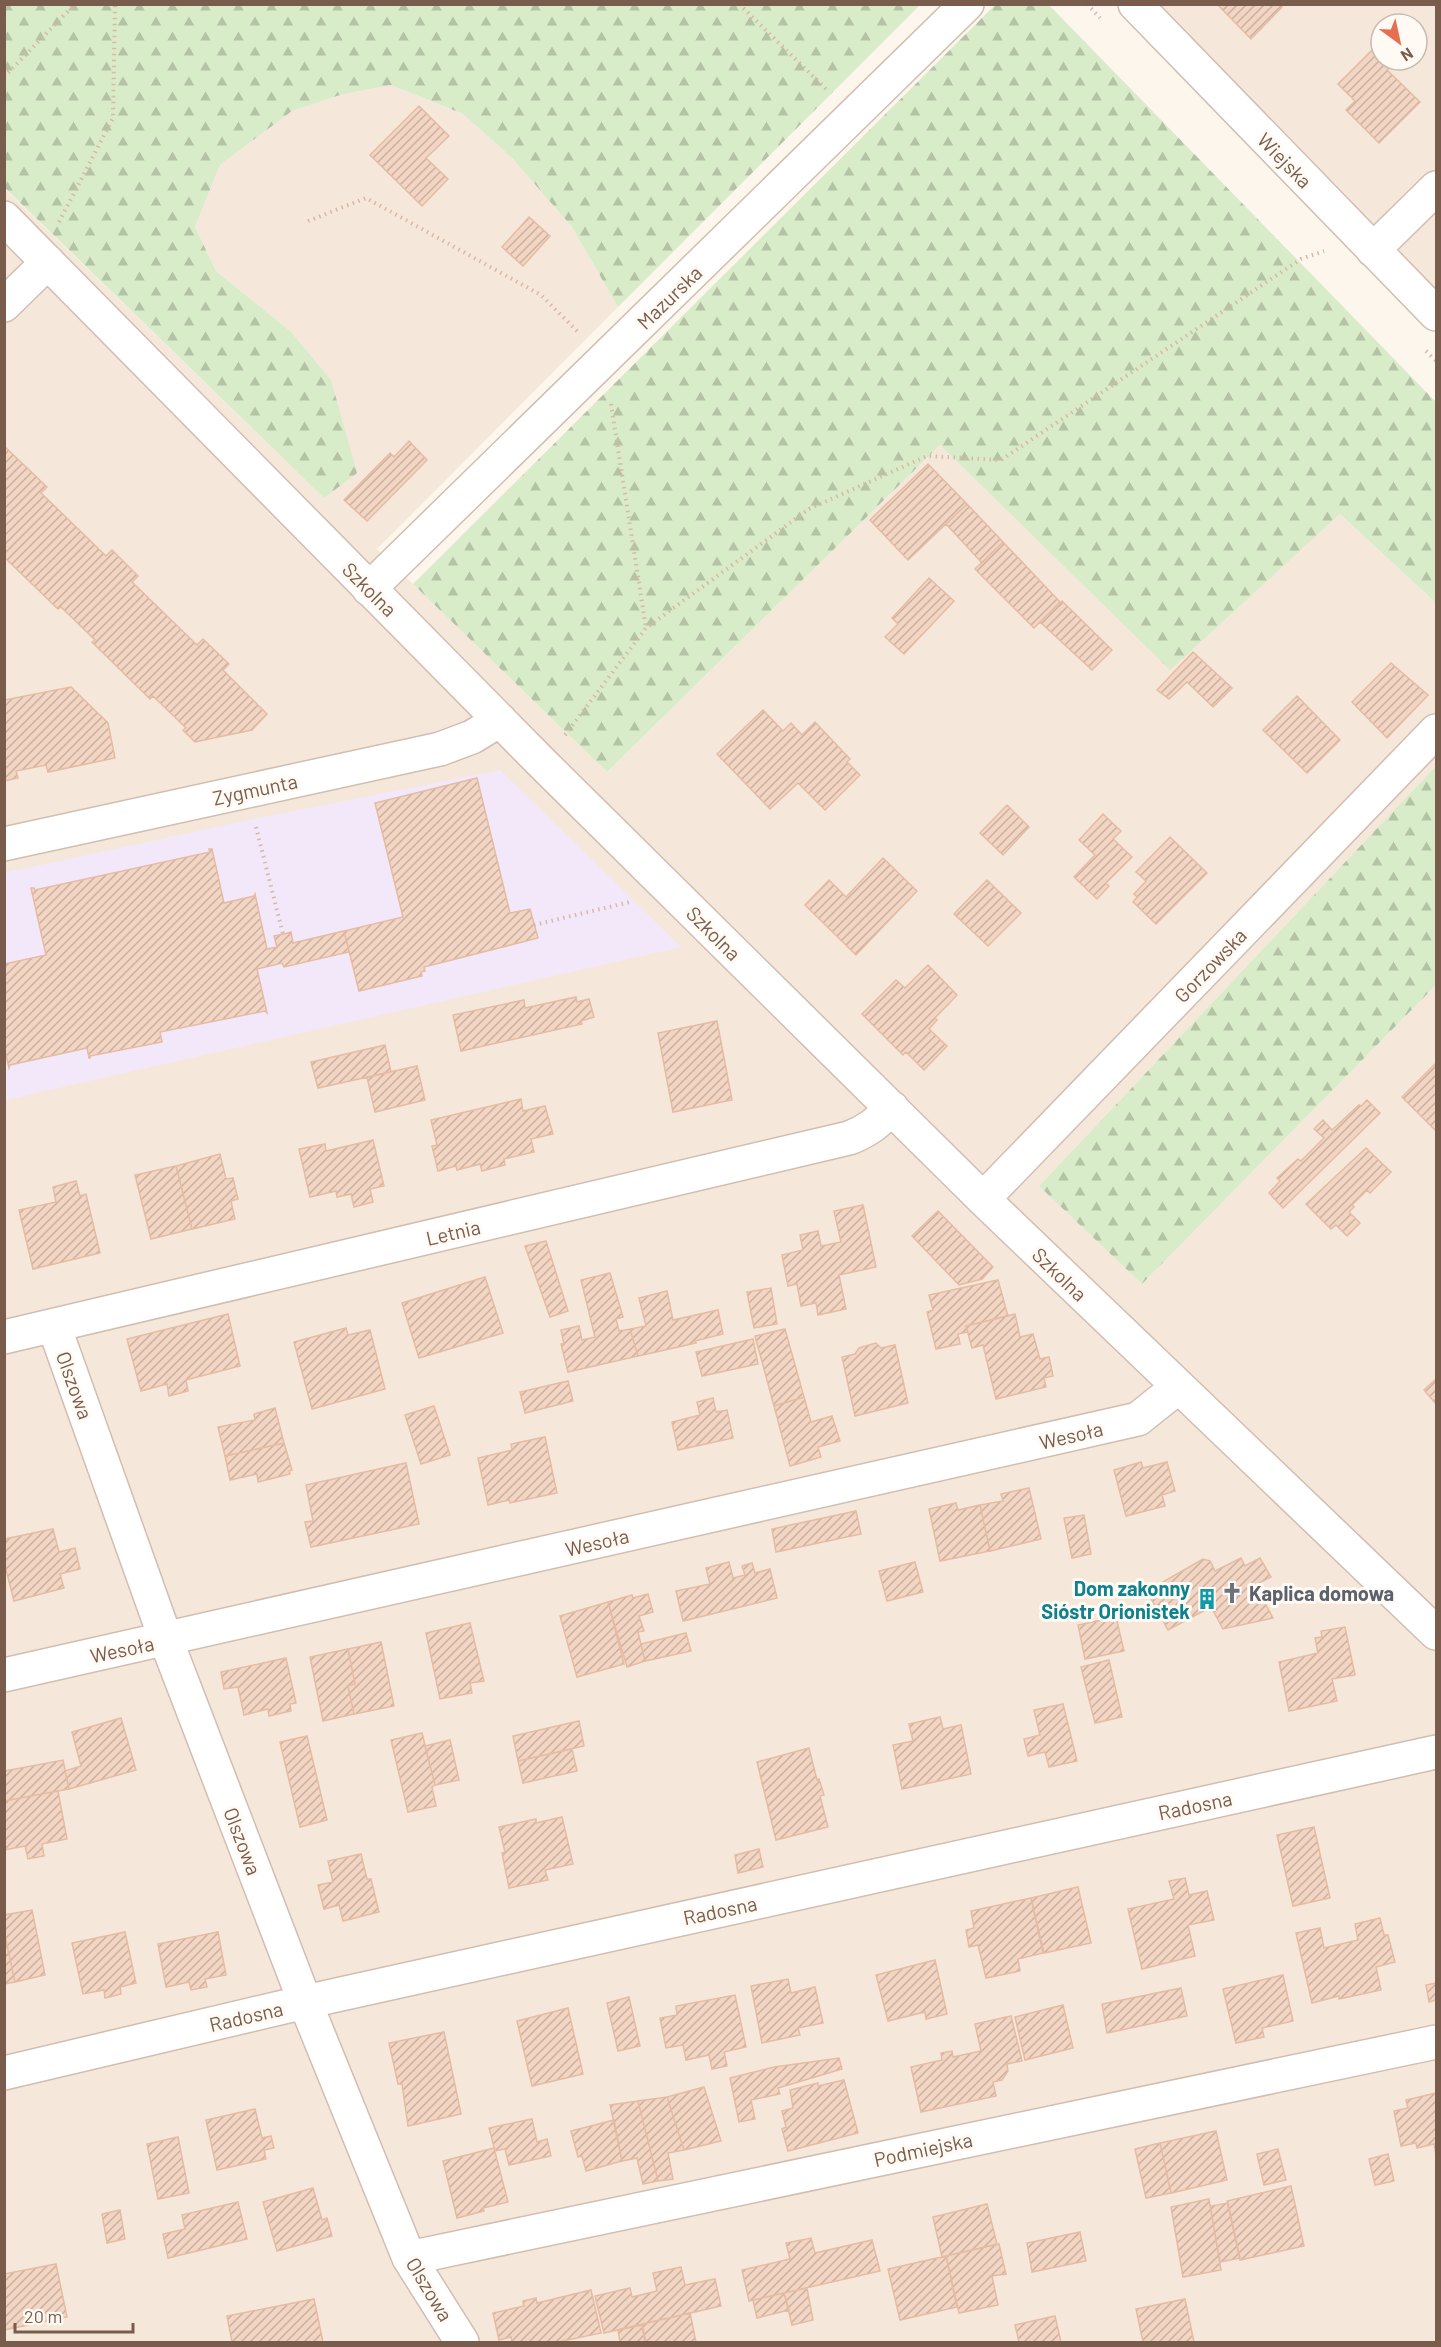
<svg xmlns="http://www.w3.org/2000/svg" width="1441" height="2347" viewBox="0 0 1441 2347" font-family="Barlow,sans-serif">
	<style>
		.residential { fill: #f5e8da; fill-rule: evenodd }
		.education { fill: #f3e8fa }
		.forest { fill: url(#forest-firs) }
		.building { fill: url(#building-hatch); stroke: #e6bba3; stroke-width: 1.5 }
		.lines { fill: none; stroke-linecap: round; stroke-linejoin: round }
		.minor-casing { stroke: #d1beb0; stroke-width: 36 }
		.path { stroke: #d9b8a5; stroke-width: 4; stroke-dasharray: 1.5 4.5; stroke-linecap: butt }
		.minor { stroke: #fff; stroke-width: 33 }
		.labels { text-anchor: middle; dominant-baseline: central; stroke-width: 6; stroke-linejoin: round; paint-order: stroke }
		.street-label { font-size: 20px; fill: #7a5c4d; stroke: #fffaf3 }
		.culture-label { font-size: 20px; font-weight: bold; fill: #0d838f; stroke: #fffaf3; text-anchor: end }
		.worship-label { font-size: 20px; font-weight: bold; fill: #5b616d; stroke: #fffaf3; text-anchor: start }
	</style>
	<defs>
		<pattern id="forest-firs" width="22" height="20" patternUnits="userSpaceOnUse" patternTransform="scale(1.5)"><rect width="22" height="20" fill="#d8ecc9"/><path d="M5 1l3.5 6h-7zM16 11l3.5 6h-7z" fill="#b4c2a5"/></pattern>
		<pattern id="building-hatch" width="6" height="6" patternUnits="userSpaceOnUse" patternTransform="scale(1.5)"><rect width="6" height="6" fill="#f3d5c3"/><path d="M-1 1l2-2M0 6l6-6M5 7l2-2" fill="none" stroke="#cab0a1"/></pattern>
	</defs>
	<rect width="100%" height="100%" fill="#fdf6ec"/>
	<path class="residential" d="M1135 5H1436V314ZM1381 24H1417V60H1381Z
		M391 85 463 114 513 159 572 227 618 307 377 549 607 772 940 445 1170 669 1340 514 1436 603V766L1039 1186 1142 1284 1436 985V2342H5L4 188 324 498 290 331 216 271 195 227 220 165 292 111 340 95Z"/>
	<path class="education" d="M500 770 681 947 5 1100 4 873 254 819Z"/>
	<path class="forest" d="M4 5 5 4 920 5 618 307 572 227 513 159 463 114 391 85 340 95 292 111 220 165 195 227 216 271 290 331 331 380 357 473 324 498 5 188Z
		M995 5H1049L1436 402V603L1340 514 1170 670 940 445 607 772 413 584Z
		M1436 766V985L1142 1284 1039 1186Z"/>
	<path class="building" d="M1217 4H1281L1282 7 1251 39Z
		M1377 45 1381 49V60H1392L1394 62 1387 70 1420 102 1379 143 1346 110 1355 101 1338 84Z
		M419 106 449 136 426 158 448 179 422 206 370 155Z
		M529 217 550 236 523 266 502 247Z
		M409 441 427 460 367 521 344 500 390 453 394 457Z
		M4 446 47 487 41 493 106 556 112 550 138 576 132 582 197 645 203 639 229 664 223 670 267 714 252 730 195 742 183 730 186 728 153 696 150 699 92 642 95 640 61 607 58 609 4 557Z
		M928 464 967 504 908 560 870 520Z
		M967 504 1003 542 982 563 946 524Z
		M1003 542 1060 602 1034 628 975 569Z
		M929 578 954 601 904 654 885 637 898 624 892 618Z
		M1062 601 1112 650 1092 670 1040 622Z
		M1193 652 1232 688 1213 707 1187 682 1169 699 1157 690Z
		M1391 663 1428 695 1387 738 1352 702Z
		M71 687 108 723 115 758 48 772 46 765 16 771 18 778 4 781V700Z
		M1297 696 1340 740 1307 773 1263 730Z
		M763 710 783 731 791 723 802 735 815 722 850 759 847 762 860 775 825 810 798 783 770 809 717 754Z
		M477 778 510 913 530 909 538 938 424 967 425 971 421 972 422 976 359 991 344 931 403 917 375 803Z
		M1007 805 1029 827 1003 855 980 833Z
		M1103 814 1121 831 1113 839 1132 857 1106 883 1109 886 1097 899 1074 877 1095 855 1079 840Z
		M1170 837 1207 873 1156 924 1133 902 1137 897 1134 894 1146 881 1136 872Z
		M209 849H212L224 903 254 896 255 894 267 949 277 947 274 936 288 933 291 932 293 943 344 931 349 952 284 967 282 963 257 969 267 1013 265 1011 160 1032 162 1042 90 1056V1058H89L87 1048 10 1065 9 1068 4 1047V964L46 955 31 888H34L35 890 210 852Z
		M883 858 917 891 856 955 805 905 829 880 846 897Z
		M987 880 1021 913 988 946 954 914Z
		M928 965 957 995 935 1018 937 1020 929 1029 947 1046 924 1070 906 1052 903 1055 862 1014 896 980 905 988Z
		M576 997 577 1002 589 999 594 1017 581 1021 582 1024 461 1051 453 1015 524 1000 525 1008Z
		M717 1021 732 1100 673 1112 658 1033Z
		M385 1045 391 1072 318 1088 311 1062Z
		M1436 1063V1131L1402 1097Z
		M417 1066 425 1100 375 1112 367 1077Z
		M521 1099 523 1111 545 1106 553 1134 531 1139 534 1152 504 1159 505 1165 482 1171 480 1164 457 1170 456 1166 438 1171 432 1146 437 1145 431 1120Z
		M1367 1100 1380 1113 1283 1208 1269 1193 1280 1181 1277 1178 1298 1159 1301 1161 1324 1138 1314 1129 1323 1120 1332 1130 1359 1105 1361 1106Z
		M373 1140 384 1186 370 1189 373 1202 354 1207 351 1194 337 1197 336 1191 310 1197 299 1149 325 1144 326 1151Z
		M1366 1148 1391 1172 1370 1193 1367 1190 1352 1205 1354 1207 1349 1212 1360 1223 1347 1236 1336 1225 1331 1229 1306 1204Z
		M220 1154 226 1179 233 1178 238 1199 231 1201 235 1219 192 1229 176 1166Z
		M176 1166 192 1229 151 1239 135 1175Z
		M76 1181 80 1196 86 1194 100 1253 33 1269 19 1210 56 1202 53 1187Z
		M863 1205 876 1267 839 1275 846 1309 818 1315 816 1303 801 1306 797 1284 788 1286 782 1255 803 1250 800 1235 818 1231 821 1246 841 1242 834 1211Z
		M938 1211 993 1267 982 1279 959 1285 912 1236Z
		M546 1241 568 1311 550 1317 525 1246Z
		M610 1273 623 1317 616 1319 619 1331 630 1329 638 1356 568 1372 561 1344H564L561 1330 579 1326 582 1340 595 1337 581 1280Z
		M485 1277 503 1333 419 1358 402 1303Z
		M998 1280 1008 1316 966 1326 968 1332 958 1334 960 1344 936 1349 927 1312 933 1310 929 1295Z
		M771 1288 777 1324 754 1328 747 1292Z
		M667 1291 673 1320 718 1310 723 1334 695 1341 696 1343 638 1356 630 1329 646 1326 639 1298Z
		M228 1314 240 1366 186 1380 188 1391 169 1396 167 1384 141 1391 127 1339Z
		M1015 1314 1020 1337 1033 1334 1040 1359 1049 1357 1053 1376 1044 1378 1046 1387 996 1399 983 1345 972 1348 966 1326Z
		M346 1328 348 1335 370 1330 385 1389 312 1409 294 1342Z
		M785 1329 804 1397 774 1406 755 1336Z
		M753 1339 758 1364 702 1376 696 1352Z
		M876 1343 881 1348 895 1345 908 1403 855 1416 842 1357 855 1354 859 1348Z
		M1436 1379V1404L1424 1390Z
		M568 1381 573 1401 525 1413 520 1392Z
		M804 1397 811 1422 832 1416 840 1441 818 1447 821 1457 790 1466 774 1406Z
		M713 1398 716 1412 727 1410 733 1438 678 1450 672 1422 700 1415 697 1402Z
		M434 1406 450 1455 421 1464 405 1415Z
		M275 1408 284 1443 225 1456 218 1427 255 1420 254 1414Z
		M545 1437 557 1493 510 1503 509 1500 488 1505 478 1458 512 1450 511 1444Z
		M284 1443 292 1470 289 1471 290 1474 258 1482 257 1474 230 1480 225 1456Z
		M1141 1462 1143 1468 1167 1462 1175 1491 1162 1495 1165 1506 1126 1516 1114 1470Z
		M406 1463 419 1524 311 1547 305 1522 313 1521 306 1485Z
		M1029 1488 1041 1539 990 1551 980 1505 1003 1501 1001 1494Z
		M956 1503 958 1510 980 1505 990 1551 940 1561 929 1509Z
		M856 1511 861 1534 776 1552 772 1529Z
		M1084 1515 1091 1554 1072 1558 1064 1518Z
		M53 1529 59 1552 75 1548 80 1569 60 1574 64 1588 14 1601 4 1562V1539Z
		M1241 1558 1245 1566 1260 1558 1271 1577 1255 1585 1273 1618 1223 1629 1211 1607 1168 1630 1147 1591 1203 1559 1210 1561 1215 1571Z
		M729 1562 733 1578 745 1575 742 1566 752 1563 755 1573 770 1569 777 1598 683 1621 676 1591 710 1584 706 1568Z
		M915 1562 923 1592 887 1601 879 1571Z
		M648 1594 653 1612 639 1616 644 1631 638 1632 645 1661 627 1667 608 1602 632 1595 633 1598Z
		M608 1602 624 1664 577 1677 560 1616Z
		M1116 1617 1124 1651 1085 1659 1078 1625Z
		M470 1623 484 1681 470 1683 472 1693 440 1699 426 1633Z
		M1345 1627 1355 1675 1332 1679 1337 1701 1289 1711 1279 1662 1318 1653 1315 1638 1322 1637 1321 1631Z
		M686 1633 691 1651 645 1661 641 1644Z
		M381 1642 394 1706 354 1714 348 1686 355 1684 348 1649Z
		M348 1649 355 1684 348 1686 354 1714 323 1721 310 1657Z
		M286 1658 296 1703 290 1704 291 1711 269 1716 268 1709 244 1715 238 1687 224 1689 221 1672Z
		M1109 1660 1122 1717 1095 1723 1081 1667Z
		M1063 1704 1077 1761 1049 1767 1045 1752 1028 1756 1024 1739 1040 1735 1034 1710Z
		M940 1717 943 1729 961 1725 971 1774 902 1789 893 1745 913 1741 909 1724Z
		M121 1718 136 1770 69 1789 65 1771 81 1766 72 1732Z
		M579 1721 584 1746 518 1761 513 1736Z
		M422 1733 435 1785 432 1787 436 1806 408 1812 391 1740Z
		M307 1736 327 1820 300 1827 280 1742Z
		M450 1740 459 1780 435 1785 425 1746Z
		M809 1748 817 1780 819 1779 824 1795 820 1796 828 1827 776 1840 757 1762Z
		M572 1749 577 1771 523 1783 518 1761Z
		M63 1760 69 1789 4 1801V1771Z
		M58 1791 67 1839 42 1844 44 1856 28 1859 25 1846 4 1850V1801Z
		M562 1817 573 1864 545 1870 548 1880 509 1888 502 1853 505 1852 499 1827 536 1819V1823Z
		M1314 1827 1330 1898 1293 1906 1277 1835Z
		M759 1849 763 1867 738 1873 735 1855Z
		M361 1854 367 1879H371L379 1912 343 1921 339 1905 324 1909 318 1885 333 1882 328 1861Z
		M1185 1878 1189 1895 1207 1891 1214 1920 1188 1925 1195 1956 1142 1969 1128 1909 1174 1899 1169 1881Z
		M1078 1887 1091 1943 1044 1953 1031 1898Z
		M1031 1898 1043 1953 1018 1959 1020 1971 986 1978 978 1945 969 1947 966 1930 974 1928 971 1911Z
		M32 1910 45 1975 15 1982 4 1931V1915Z
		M1380 1918 1384 1935H1388L1395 1962 1376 1967 1381 1990 1339 1999V1996L1312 2003 1296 1933 1320 1928 1324 1948 1358 1940 1355 1924Z
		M4 1931 15 1982 4 1984Z
		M125 1932 136 1983 120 1987 121 1994 105 1998 104 1990 83 1994 72 1943Z
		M218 1932 226 1975 205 1979 207 1987 191 1990 189 1982 166 1987 158 1944Z
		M935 1960 947 2014 926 2019 925 2012 888 2021 876 1975Z
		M1283 1975 1293 2021 1262 2028 1264 2037 1236 2043 1223 1989Z
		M788 1979 791 1993 815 1987 823 2023 798 2028 800 2035 762 2043 751 1986Z
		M1436 1983V2000L1429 2002 1426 1985Z
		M1181 1988 1187 2016 1107 2033 1102 2004Z
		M735 1995 746 2047 724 2052 727 2066 712 2069 709 2055 686 2060 683 2045 666 2048 660 2018 677 2015 676 2006Z
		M629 1997 640 2046 618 2051 607 2003Z
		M1063 2005 1073 2048 1025 2060 1015 2017Z
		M568 2008 583 2074 532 2086 517 2021Z
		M1011 2016 1022 2061 1007 2064 1008 2071 1002 2080 993 2082 996 2096 921 2112 911 2067 942 2060 941 2053 952 2051 953 2057 981 2051 975 2024Z
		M444 2032 461 2114 408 2126 402 2084H398L389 2043Z
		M839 2058 842 2069 778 2088 780 2094 751 2100 755 2119 739 2122 730 2078 774 2067Z
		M844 2080 858 2133 788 2151 782 2129 786 2127 782 2111 793 2108 790 2090 818 2083V2086Z
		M704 2087 721 2141 684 2150 667 2097Z
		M1436 2093V2155L1434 2144 1417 2148 1416 2143 1401 2146 1394 2111 1408 2108 1406 2100Z
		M667 2097 684 2150 668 2153 673 2179 658 2181 638 2101Z
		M638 2101 658 2181 643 2184 637 2158 622 2161 610 2105Z
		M255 2109 262 2138 271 2136 274 2148 264 2150 266 2159 217 2170 206 2120Z
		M532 2119 537 2142 547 2139 551 2156 509 2165 505 2149 495 2151 489 2128Z
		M614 2120 622 2161 586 2171 582 2156 578 2157 571 2131Z
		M1216 2131 1227 2180 1171 2193 1160 2143Z
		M178 2137 189 2193 158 2199 147 2144Z
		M1160 2143 1171 2193 1146 2198 1135 2149Z
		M494 2148 508 2202 483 2208 484 2211 457 2218 443 2161Z
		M1278 2149 1286 2180 1264 2185 1257 2154Z
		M1388 2154 1394 2181 1375 2185 1369 2159Z
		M1291 2186 1304 2246 1240 2260 1227 2201Z
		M313 2188 322 2220 327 2218 332 2236 277 2251 263 2202Z
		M1209 2199 1221 2270 1183 2277 1171 2207Z
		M238 2202 247 2239 168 2258 163 2234 185 2229 182 2215Z
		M1228 2203 1240 2258 1220 2262 1210 2206Z
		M987 2204 997 2244 942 2257 933 2217Z
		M120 2210 125 2239 107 2243 102 2214Z
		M1080 2232 1086 2261 1032 2272 1027 2243Z
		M811 2238 815 2253 872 2240 880 2271 749 2301 742 2270 790 2259 786 2243Z
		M999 2244 1006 2274 992 2276 998 2305 959 2313 946 2256Z
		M946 2256 957 2307 900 2320 888 2269Z
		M56 2264 67 2317 4 2330V2274Z
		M681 2267 685 2285 715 2279 721 2306 604 2333 595 2296 630 2288 632 2297 657 2291 653 2273Z
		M807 2288 813 2320 792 2325 784 2293Z
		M591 2290 601 2333 558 2342H512L511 2337 499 2340 493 2313 524 2306 523 2301 536 2298 537 2303Z
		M784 2293 789 2310 757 2318 753 2300Z
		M314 2299 323 2342H232L227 2316Z
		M1185 2299 1194 2342H1143L1136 2309Z
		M690 2313 696 2342H646L642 2324Z
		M1055 2316 1061 2342H1019L1015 2325Z
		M642 2325 645 2342H620L618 2330Z"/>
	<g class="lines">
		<defs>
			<path id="minor" d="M1135 4 1436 314
				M4 218 540 761 983 1199 1436 1633
				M1373 250 1436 188
				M4 305 48 262
				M369 589 967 4
				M4 844 440 749 472 737 500 720
				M983 1199 1436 731
				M54 1326 166 1640 305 2002 409 2258 462 2342
				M4 1337 849 1138C868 1131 878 1122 892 1108
				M4 1675 1138 1419 1178 1387
				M4 2073 305 2002 1436 1752
				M409 2258 1436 2042"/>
		</defs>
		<use href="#minor" class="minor-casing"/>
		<path class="path" d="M739 4 827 90
			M1087 4 1100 18
			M4 77 75 4
			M308 221 366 198 541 295 578 332
			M59 222 113 118 115 4
			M1426 351 1436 361
			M611 404 646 628
			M565 735 646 628 809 509 927 456 1001 460 1301 259 1324 251
			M256 827 283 934
			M534 925 630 902"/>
		<use href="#minor" class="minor"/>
	</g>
	<defs>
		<symbol id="church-bare" viewBox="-9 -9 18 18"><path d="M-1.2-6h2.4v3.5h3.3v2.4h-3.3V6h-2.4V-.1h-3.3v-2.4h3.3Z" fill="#6b7280" stroke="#fffaf3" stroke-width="2.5" paint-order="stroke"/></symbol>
		<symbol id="building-bare" viewBox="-9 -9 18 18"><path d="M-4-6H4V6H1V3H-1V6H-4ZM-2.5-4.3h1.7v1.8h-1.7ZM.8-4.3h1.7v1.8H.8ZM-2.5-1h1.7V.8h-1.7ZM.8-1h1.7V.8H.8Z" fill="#0f9aa8" stroke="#fffaf3" stroke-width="2.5" paint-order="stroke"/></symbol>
	</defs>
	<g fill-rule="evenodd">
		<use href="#church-bare" x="1217" y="1578" width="30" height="30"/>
		<use href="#building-bare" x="1192" y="1584" width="30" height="30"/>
	</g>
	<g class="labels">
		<g class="street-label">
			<text transform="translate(1285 160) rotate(46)">Wiejska</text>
			<text transform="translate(669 297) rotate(-44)">Mazurska</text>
			<text transform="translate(370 589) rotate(45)">Szkolna</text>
			<text transform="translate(255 789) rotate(-12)">Zygmunta</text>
			<text transform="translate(714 933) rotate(45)">Szkolna</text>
			<text transform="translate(1210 965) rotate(-46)">Gorzowska</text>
			<text transform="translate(453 1232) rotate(-13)">Letnia</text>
			<text transform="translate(1060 1274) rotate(44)">Szkolna</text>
			<text transform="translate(75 1385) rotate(70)">Olszowa</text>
			<text transform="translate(1071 1435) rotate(-13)">Wesoła</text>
			<text transform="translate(597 1542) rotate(-13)">Wesoła</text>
			<text transform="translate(122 1649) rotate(-12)">Wesoła</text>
			<text transform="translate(1195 1805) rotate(-12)">Radosna</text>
			<text transform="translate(243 1841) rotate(69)">Olszowa</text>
			<text transform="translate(720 1910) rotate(-12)">Radosna</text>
			<text transform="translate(246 2016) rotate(-13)">Radosna</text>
			<text transform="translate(923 2149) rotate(-12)">Podmiejska</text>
			<text transform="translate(430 2289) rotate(59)">Olszowa</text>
		</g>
		<g class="culture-label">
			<text x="1190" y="1588">Dom zakonny<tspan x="1190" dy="23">Sióstr Orionistek</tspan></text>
		</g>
		<g class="worship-label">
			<text x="1249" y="1593">Kaplica domowa</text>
		</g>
	</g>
	<rect width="1441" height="2347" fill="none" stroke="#7a5c4d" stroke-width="12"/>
	<g transform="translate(1399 42) rotate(147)"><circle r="28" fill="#fffaf3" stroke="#cabbb1" stroke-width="1.5"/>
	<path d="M0-4.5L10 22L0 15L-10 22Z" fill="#e76f51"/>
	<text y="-9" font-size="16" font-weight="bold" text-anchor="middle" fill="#7a5c4d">N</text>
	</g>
	<path d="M15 2323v9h118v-9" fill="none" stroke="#7a5c4d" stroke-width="3"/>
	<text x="24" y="2323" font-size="18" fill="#7a5c4d" stroke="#fffaf3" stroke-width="4.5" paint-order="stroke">20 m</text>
</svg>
